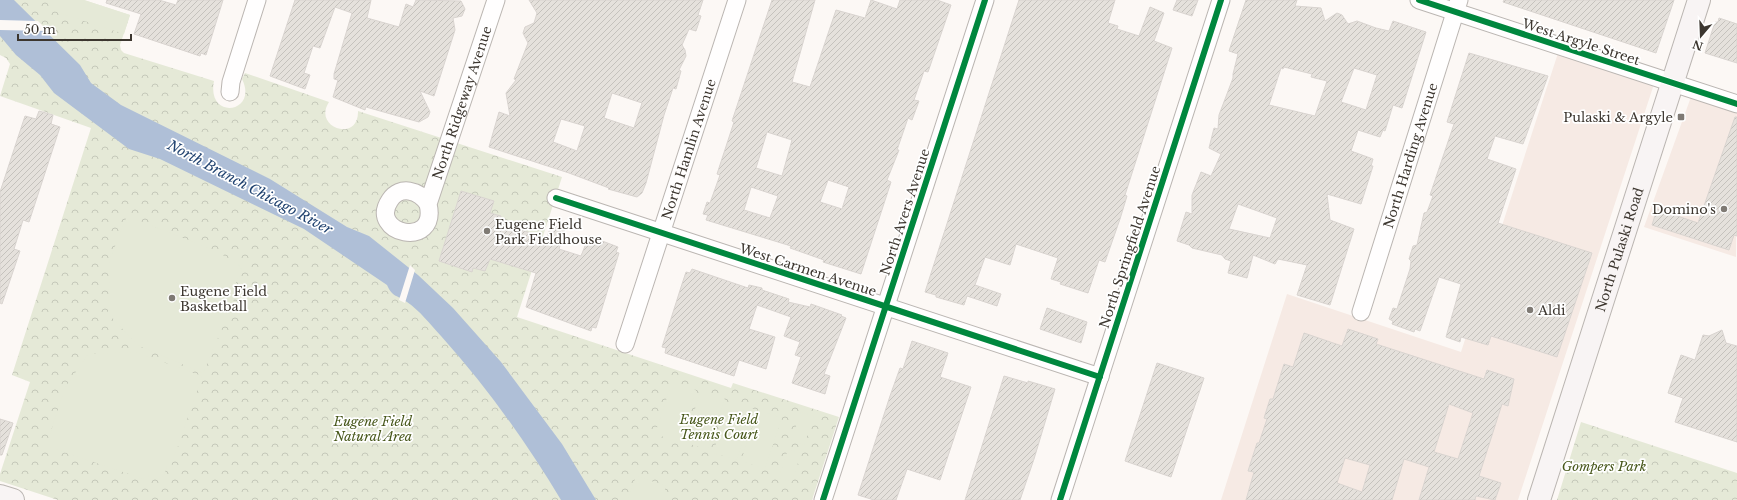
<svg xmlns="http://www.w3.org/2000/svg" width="1737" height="500" viewBox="0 0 1737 500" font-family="'Libre Baskerville',serif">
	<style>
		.commercial { fill: #f6eae4 }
		.park { fill: url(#park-crowns) }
		.garden { fill: #e5e9d7 }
		.water { fill: #afbfd7 }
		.pier { fill: #fcf8f5 }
		.building { fill: url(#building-hatch); stroke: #d9d4d0; fill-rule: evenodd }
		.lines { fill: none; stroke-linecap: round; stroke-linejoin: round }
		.street-casing { stroke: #bbb6b2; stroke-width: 19 }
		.secondary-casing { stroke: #bbb6b2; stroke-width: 24 }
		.street { stroke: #fffefe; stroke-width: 17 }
		.secondary { stroke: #f8f4f4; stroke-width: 22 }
		.cycleway-casing { stroke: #fff; stroke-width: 8 }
		.cycleway { stroke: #00873e; stroke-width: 6 }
		.poi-dot { fill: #7f7a74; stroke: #fff; stroke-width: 1.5 }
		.labels { text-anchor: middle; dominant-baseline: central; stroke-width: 3.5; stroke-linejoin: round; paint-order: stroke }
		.street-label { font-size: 13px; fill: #3c362f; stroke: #fff }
		.poi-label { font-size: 13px; fill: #3c362f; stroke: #fff; text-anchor: start }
		.park-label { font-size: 13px; font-style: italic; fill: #47571a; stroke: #fff }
		.water-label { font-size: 14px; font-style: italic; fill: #214370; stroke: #fff }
	</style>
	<defs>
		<pattern id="park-crowns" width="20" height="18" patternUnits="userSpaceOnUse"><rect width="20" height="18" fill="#e5e9d7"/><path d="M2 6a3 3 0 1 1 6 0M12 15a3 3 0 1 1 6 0" fill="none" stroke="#c5c8b9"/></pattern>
		<pattern id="building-hatch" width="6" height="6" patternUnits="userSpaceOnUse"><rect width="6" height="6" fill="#e5e1dc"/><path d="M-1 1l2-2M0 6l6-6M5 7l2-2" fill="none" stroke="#c5c2bd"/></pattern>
	</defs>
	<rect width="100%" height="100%" fill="#fcf8f5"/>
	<path class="commercial" d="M1559 50 1655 81 1518 500H1221L1287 294 1461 352Z
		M1696 83 1737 96 1736 257 1644 227Z"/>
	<path class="park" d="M0 0H84L130 15 120 45 121 50 124 53 214 81C206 121 259 113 242 79L245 73 329 102C312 128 359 143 358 111L562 177 517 317 731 388 733 383 839 417 812 500H58L0 481V474L30 382 12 375 91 128 0 96 10 64 6 58 0 55Z
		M1581 422 1737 473V500H1557Z"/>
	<path class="garden" d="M51 0H84L130 15 124 34 48 9Z
		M127 216 224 254 223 257 238 264 242 270 235 285 239 288 203 373 137 345 108 313 110 259Z
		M135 352 202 376 171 466 167 465 164 476 156 479 146 475 144 479 46 446 65 388 88 354Z
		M672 382 696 390 679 442 655 434Z
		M701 391 725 399 708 450 684 442Z
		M730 401 754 409 737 460 713 453Z
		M758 410 782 418 765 469 741 461Z
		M801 412 814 416 804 445 791 441Z
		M788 449 801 453 792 482 779 478Z
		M636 476 666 486 662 500H628Z"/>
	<path class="water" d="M0 0H14L80 65 91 83 121 105 270 179 347 227 369 236 418 275 453 308 501 362 562 444 596 500H561C526 442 487 387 441 336 431 325 419 310 407 302 396 294 393 298 387 285L304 229 160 159 129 149 54 93 40 75 16 55 0 36Z"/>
	<path class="pier" d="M0 20 38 21 48 31 0 30Z
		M410 265 415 270 405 303 399 300Z"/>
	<path class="building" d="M107 0H159L176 5 178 0H223L206 55 201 53 200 56 134 34 141 14 106 3Z
		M295 0H371L367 18 399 27 406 4 413 7 416 0 461 1 465 9 462 16 453 18 455 30 434 96 420 91 430 112 428 117 419 122 366 107 365 110 333 97 338 80 334 79V74L352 13 335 7 320 48 313 46 304 73 310 75 305 89 270 76Z
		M529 0H703L698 15 701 16 696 31 689 29 682 45 685 50 686 56 679 70 681 71 676 89 673 88 664 115 646 183 642 193 637 197 608 189 609 188 569 173 489 147 499 112 510 116 506 93 516 80 514 79 528 43 523 33 525 27 534 23 537 13ZM612 93 642 103 634 128 604 118ZM561 119 585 126 577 151 553 142Z
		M772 0H815L792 82 810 87 836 10 865 18 871 0 897 9 900 0H937L951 5 928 72 924 71 914 100 919 101 912 120 908 118 897 150H899L887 180 891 182 861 274 823 262 824 260 790 248 791 246 706 220 708 215 703 214 707 202 710 203 720 175 717 174 734 122 732 121ZM767 132 792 140 782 176 756 168ZM828 180 849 187 842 209 820 202ZM751 187 778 196 770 218 744 210Z
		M1019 0H1115L1108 23 1118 26 1117 29 1139 36 1150 7 1164 13 1154 41 1172 48 1125 195 1127 196 1120 219 1105 262 1099 260 1088 293 1060 284 1061 282 1051 279 1058 258 1016 244 1010 265 985 257 975 285 1001 294 997 306 967 296 964 305 936 297V295L925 292Z
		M1177 0H1198L1192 16 1173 10Z
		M1246 0H1297L1295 6 1321 8 1325 21 1337 13 1342 15 1348 24 1357 21 1376 28 1389 31 1393 21 1426 32 1402 108 1393 105 1385 131 1383 130 1380 137 1358 130 1351 151 1373 159 1371 166H1373L1361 204 1327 194 1330 220 1354 229 1330 305 1297 295 1307 265 1278 259 1275 264 1253 255 1247 278 1228 273 1231 261 1225 259 1222 255 1192 248 1189 245 1177 241 1186 212 1192 214V195L1201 172 1211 176 1221 154 1209 148 1214 128 1218 129 1219 115 1233 78V74L1238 54 1229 51ZM1284 67 1312 74 1311 77 1327 81 1315 116 1269 105 1281 68 1283 69ZM1354 68 1377 75 1366 110 1341 102ZM1238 204 1277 218 1270 238 1229 229Z
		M1504 0H1674L1656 53 1503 2Z
		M1719 18 1737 24V63L1705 53 1715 22H1718Z
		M1469 53 1548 76 1523 144 1495 136 1487 159 1516 169 1498 223 1592 253 1557 357 1491 336 1488 345 1461 337 1460 342 1446 337 1461 284 1439 277 1420 331 1415 329 1414 332 1392 324 1393 321 1389 319 1393 308 1397 309 1410 269 1411 261 1409 259 1413 246 1417 245 1424 213 1427 212 1433 196 1430 195 1454 124 1447 122Z
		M39 111 53 115 51 124 60 127 29 222 23 220 14 249 20 251 2 304 0 303V192L25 116 36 119Z
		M1735 117H1737V236L1734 235 1729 250 1652 225 1657 209 1698 223Z
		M461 191 494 201 490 213 501 216 499 223 547 238 551 225 565 229 559 249 581 256 589 236 618 247 616 252 619 253 596 328 592 327 591 331 526 307 536 273 490 259 485 271 473 268 472 272 439 261Z
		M692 269 748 288 749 285 762 288V290L789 299 788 302 810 307 811 304 842 315 841 316 846 318 824 374 830 376 825 394 792 383 801 357 795 355 800 342 784 336 791 317 757 305 749 329 775 337 766 369 739 360 734 376 665 353 666 348 662 347 682 284 686 272 690 273Z
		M1047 308 1087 322 1081 343 1040 329Z
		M1348 329 1378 339 1376 344 1484 379 1487 370 1514 379 1508 406 1502 404 1479 476 1501 483 1495 500 1476 496 1475 500H1419L1429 467 1404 459 1392 500H1246L1254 472 1248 471 1257 443H1259L1267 419 1264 418 1270 399H1273L1284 364 1293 367 1304 333 1342 346ZM1449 404 1473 413 1458 459 1434 452ZM1345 458 1370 465 1362 492 1337 483Z
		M1722 330 1726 343 1737 346V442L1675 422 1683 398 1668 393 1681 355 1695 360 1703 335 1709 336Z
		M912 341 948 353 940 377 971 387 940 480 907 469 896 500H874L858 495 890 396 900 368 903 369Z
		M1157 363 1204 378 1171 477 1125 461Z
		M1004 376 1028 383V381L1055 389 1034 459 1020 500H965Z
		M0 419 13 423 2 455H0Z"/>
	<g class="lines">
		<defs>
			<g id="street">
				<path d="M1419 0 1737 104"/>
				<path d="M230 92 231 82 257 0"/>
				<path d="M556 198 1100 377"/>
				<path id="s1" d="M428 204C419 190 400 185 390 200 367 234 439 250 428 204L496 0"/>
				<path id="s2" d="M1361 312 1459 0"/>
				<path id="s3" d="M625 344 737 0"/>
				<path d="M823 500 985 0"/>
				<path d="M1060 500 1221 0"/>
			</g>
			<g id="secondary">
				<path d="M0 496 13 500"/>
				<path id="s4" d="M1539 500 1699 0"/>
			</g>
		</defs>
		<use href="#street" class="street-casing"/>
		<use href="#secondary" class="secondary-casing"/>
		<use href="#street" class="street"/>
		<use href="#secondary" class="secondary"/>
		<defs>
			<path id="cycleway" d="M1419 0 1737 104
				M556 198 1100 377
				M823 500 985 0
				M1060 500 1221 0"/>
		</defs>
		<use href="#cycleway" class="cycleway-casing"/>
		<use href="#cycleway" class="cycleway"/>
	</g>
	<g class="poi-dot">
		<rect x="1677" y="113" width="8" height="8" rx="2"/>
		<circle cx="1724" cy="209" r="4"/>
		<circle cx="487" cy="231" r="4"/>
		<circle cx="172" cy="298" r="4"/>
		<circle cx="1530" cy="310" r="4"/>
	</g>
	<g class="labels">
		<g class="street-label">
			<text transform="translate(1581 42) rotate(18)">West Argyle Street</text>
			<text stroke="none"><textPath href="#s1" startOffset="241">North Ridgeway Avenue</textPath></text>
			<text stroke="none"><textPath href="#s3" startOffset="205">North Hamlin Avenue</textPath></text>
			<text stroke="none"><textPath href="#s2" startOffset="164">North Harding Avenue</textPath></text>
			<text transform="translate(905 212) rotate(-72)">North Avers Avenue</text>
			<text transform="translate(1130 247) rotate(-72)">North Springfield Avenue</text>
			<text stroke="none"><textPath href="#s4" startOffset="263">North Pulaski Road</textPath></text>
			<text transform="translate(808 270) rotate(18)">West Carmen Avenue</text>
		</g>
		<g class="poi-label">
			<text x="1673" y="117" text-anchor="end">Pulaski &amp; Argyle</text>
			<text x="1716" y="209" text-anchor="end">Domino's</text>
			<text x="495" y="224">Eugene Field<tspan x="495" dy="15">Park Fieldhouse</tspan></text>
			<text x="180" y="291">Eugene Field<tspan x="180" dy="15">Basketball</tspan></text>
			<text x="1538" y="310">Aldi</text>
		</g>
		<g class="park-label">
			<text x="719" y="419">Eugene Field<tspan x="719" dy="15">Tennis Court</tspan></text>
			<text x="373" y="421">Eugene Field<tspan x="373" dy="15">Natural Area</tspan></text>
			<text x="1604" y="466">Gompers Park</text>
		</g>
		<g class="water-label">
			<text transform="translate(250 187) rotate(28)">North Branch Chicago River</text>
		</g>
	</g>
	<g transform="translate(1701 36) rotate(199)" stroke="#ffffff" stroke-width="3" paint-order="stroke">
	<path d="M0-3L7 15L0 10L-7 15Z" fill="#3c362f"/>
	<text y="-6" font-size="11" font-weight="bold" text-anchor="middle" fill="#3c362f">N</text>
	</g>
	<path d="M18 34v6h113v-6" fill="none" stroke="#3c362f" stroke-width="2"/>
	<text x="24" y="34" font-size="12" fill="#3c362f" stroke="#ffffff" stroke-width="3" paint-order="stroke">50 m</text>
</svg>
